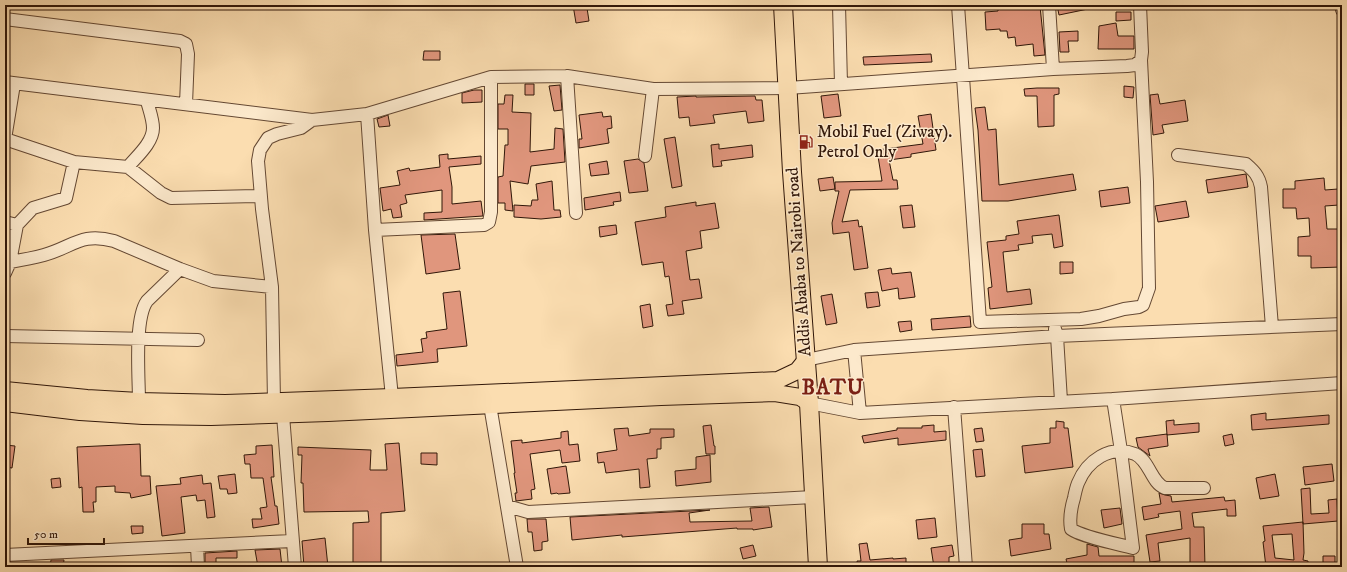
<svg xmlns="http://www.w3.org/2000/svg" width="1347" height="572" viewBox="0 0 1347 572" font-family="'IM FELL DW Pica',serif">
	<style>
		.building { fill: #e0967d; stroke: #311709; fill-rule: evenodd }
		.lines { fill: none; stroke-linecap: round; stroke-linejoin: round }
		.minor-casing { stroke: #644833; stroke-width: 14 }
		.major-casing { stroke: #311709; stroke-width: 18 }
		.highway-casing { stroke: #311709; stroke-width: 20 }
		.minor { stroke: #fce9cc; stroke-width: 12 }
		.major { stroke: #fbddb0; stroke-width: 16 }
		.highway { stroke: #fbddb0; stroke-width: 18 }
		.labels { text-anchor: middle; dominant-baseline: central; stroke-width: 3; stroke-linejoin: round; paint-order: stroke }
		.poi-label { font-size: 17px; fill: #311709; stroke: #fce9cc; text-anchor: start }
		.street-label { font-size: 17px; fill: #311709; stroke: #fce9cc }
		.district-label { font-size: 21px; font-weight: bold; letter-spacing: 1px; fill: #7a1f14; stroke: #fce9cc }
	</style>
	<rect width="100%" height="100%" fill="#fbddb0"/>
	<filter id="stains"><feTurbulence type="fractalNoise" baseFrequency=".005" numOctaves="4"/><feColorMatrix values="0 0 0 0 .2 0 0 0 0 .09 0 0 0 0 .02 0 0 0 .5 -.17"/></filter>
	<radialGradient id="worn" r=".72"><stop offset=".6" stop-color="#630" stop-opacity="0"/><stop offset="1" stop-color="#630" stop-opacity=".3"/></radialGradient>
	<path class="building" d="M573 5H582V9L587 8 589 21 576 23Z
		M998 5H1038V7L1040 6 1045 55 1034 56 1033 44 1016 46 1015 37 1008 38 1007 31H1000V29L986 30 985 12 998 11Z
		M1057 5H1088V9L1059 15Z
		M1116 12H1131V20L1116 21Z
		M1116 23 1118 36H1134V49H1098L1099 26Z
		M1078 31V41H1068L1069 52H1060L1059 32Z
		M424 51H440V60H423Z
		M931 54 932 62 864 65 863 57Z
		M525 84H534V95H525Z
		M560 85 562 110 554 111 549 86Z
		M1124 86 1134 87 1133 98 1124 97Z
		M1037 88H1059V94L1054 95V126L1038 127 1037 96H1025L1024 89Z
		M474 90H482V102L462 103V93Z
		M838 94 841 116 824 118 821 96Z
		M1158 94 1160 104 1185 100 1188 121 1162 125 1164 133 1153 135 1150 95Z
		M505 95H513L512 112 531 113 530 152 554 149 555 128 563 129 565 162 531 166 528 184 510 181 513 211 505 210V203H498V177L503 176 505 145H508V129H498V104H504Z
		M696 96V97L755 96 756 100H762L764 121 748 123 746 111 713 115 715 123 690 126 689 117 679 118 677 97Z
		M985 107 988 130 996 129 999 185 1073 174 1076 190 1008 201H982L978 130 975 108Z
		M602 112 603 117 611 116 612 128 607 129 609 143 579 148V139H582L579 115Z
		M931 114 936 150 911 154V157L889 160 893 180H897L898 189 850 190 842 222 858 220 859 227 862 226 868 268 854 270 849 232 833 234 832 223 839 191H835V182L882 181 877 150 923 144 918 116Z
		M388 115 390 126 379 127 377 119Z
		M675 137 682 186 672 188 664 139Z
		M719 144V149L752 145 753 157 721 161 722 166 713 167 711 145Z
		M448 154V159L481 156V164L449 167 452 187V204L481 201 483 216 424 220V213L442 212V190L405 195 407 203 400 205 402 217 393 218 391 209 383 211 380 188 400 185 397 171 409 168 410 171 440 167 439 155Z
		M638 159 644 163 648 191 629 193 624 161Z
		M607 161 609 174 591 176 589 164Z
		M1246 174 1248 187 1208 193 1206 180Z
		M833 177 835 189 820 191 818 179Z
		M1324 178 1325 190 1338 189 1339 205 1325 206 1327 229H1339L1341 267 1311 268V256H1298V237L1310 236 1309 218 1297 219 1296 208H1283V189H1295V181Z
		M552 181 554 210H560L561 217 541 219 514 217V205L531 206 532 200H538L536 184Z
		M1128 187 1130 203 1101 207 1099 191Z
		M620 192 621 201 613 202 614 205 585 210 584 198Z
		M1186 201 1189 217 1158 222 1155 206Z
		M696 202V206L715 203 719 228 700 231 702 248 686 251 690 280 699 279 702 298 682 301 684 314 668 316 666 305 673 304 669 276 665 277 663 262 642 265 635 222 666 217 665 207Z
		M912 205 915 227 903 228 900 206Z
		M1059 215 1063 246 1054 248 1052 234 1032 236 1033 243 1018 245 1019 250 1003 252 1007 292 1030 289 1032 304 990 309 988 288 992 287 987 242 1006 240V236L1019 234 1017 221Z
		M616 225 617 234 600 237 599 227Z
		M455 234 460 269 426 274 421 235Z
		M1060 262H1073V273L1060 274Z
		M891 268 892 274 911 272 915 297 899 299 898 288 882 291 878 270Z
		M460 291 467 346 437 349 438 362 397 366 396 355 423 352 421 339 427 338 426 332 447 329 443 293Z
		M878 292 880 306 867 308 865 293Z
		M832 294 837 323 826 325 821 296Z
		M650 304 653 326 643 328 640 306Z
		M970 316 971 327 932 330 931 319Z
		M911 321 912 330 900 332 898 322Z
		M1266 413V420L1329 415V424L1252 430 1251 415Z
		M1174 420V425L1199 423V432L1167 435 1166 421Z
		M1056 421 1064 422V428H1068L1073 467 1025 473 1022 446 1050 443V428H1056Z
		M711 425 714 446H715V454H706L703 426Z
		M934 425V432L946 431V440L898 445V438L864 443 862 436 897 430V428H922V426Z
		M628 428 629 436 650 433V429H674V437L661 438V449H657V458L647 459 650 487 640 488 639 469 606 473 604 462 598 463 597 453 617 450 614 429Z
		M982 428 984 441 976 442 974 429Z
		M568 431 569 445 578 444 580 461 562 463 560 450 530 454 535 489 531 490 532 499 516 501 515 493H517L514 473H515L511 441 522 440V443L561 438V432Z
		M1167 434 1168 446 1148 449 1150 456 1138 447 1136 438Z
		M1232 434 1234 444 1225 446 1223 436Z
		M399 443 405 511 381 513V567H353V523L369 522 368 511 304 512 303 483H301L302 455H298V447L371 450 370 470H387L385 444Z
		M140 444 141 476H150L151 494 131 498 130 493 115 492V486L96 487V502H93L94 512H83L82 487 79 488 77 447Z
		M5 445 15 446 12 468 5 467Z
		M272 445 274 477H271L275 506H277L279 524 253 528 252 519H262L260 508 267 507 263 478H251L250 464H245L244 455 256 454V446Z
		M982 449 985 476 976 477 973 450Z
		M421 453H437V465L421 464Z
		M710 455 711 482 676 486 675 471 696 469V457Z
		M1332 464 1334 481 1305 485 1303 467Z
		M566 466 570 493 558 494 557 493 551 494 547 469Z
		M235 474 237 493 228 494 227 489H220L218 476Z
		M1275 474 1279 496 1260 499 1256 478Z
		M202 475 203 484 211 483 215 517 207 518 205 500 197 501 196 495 181 497 185 533 162 536 156 486 181 484 180 478Z
		M60 478 61 487 52 488 51 479Z
		M1310 488 1311 514 1329 513 1328 500 1337 499 1338 521 1303 524 1301 489Z
		M1159 493 1165 495 1171 496 1172 502 1224 497 1225 501 1235 500 1236 516H1227V509L1192 513 1194 527H1204L1205 567H1190V538L1158 543 1160 561 1150 562 1146 535 1182 529 1180 511 1158 514 1159 517 1144 520 1142 507 1161 504Z
		M769 507 772 527 753 530V529H737V528L622 537V535L572 540 570 517 710 510 689 513 690 522 752 521 750 508Z
		M1120 508 1122 524 1104 528 1101 510Z
		M935 518 937 537 918 539 916 520Z
		M527 519H546L548 541 542 542V550L534 551 532 532H528Z
		M1303 522 1304 553 1303 560 1308 561V567H1266L1263 542 1265 541 1263 526ZM1292 534 1294 560 1275 558 1272 535Z
		M1022 524H1044V534H1049L1051 549 1011 556 1009 540 1022 538Z
		M131 526H143V533L132 534Z
		M325 538 328 567H304L302 541Z
		M867 543 870 560 893 558V559L906 558V566L858 567 857 561H861L859 544Z
		M1087 544 1098 547 1099 556H1134V567H1068L1066 559 1087 555Z
		M753 545 756 556 743 559 740 548Z
		M952 545 954 556 949 557V567H934L931 548Z
		M280 549 282 567H258L255 550Z
		M237 551V558H216V564H205V553Z
		M1323 556H1335V567H1323Z
		M51 560H64L63 567H50Z"/>
	<g class="lines">
		<defs>
			<path id="minor" d="M839 5 841 84
				M958 5 980 322 1081 319 1099 316 1124 309 1139 307 1143 305 1149 288 1147 182 1141 60 1142 52 1140 5
				M1049 5 1053 69
				M1341 5 1342 10
				M5 19 180 41 186 44 188 54 186 104
				M567 76 576 213
				M5 82 312 120 367 114 491 77 567 76 653 89 788 88 1053 69 1127 66 1135 65 1141 60
				M367 114 375 230 392 397
				M5 139 74 162 128 167 161 193 171 198 260 196
				M5 139 14 84
				M1178 155 1246 164C1254 171 1259 176 1261 187L1272 327
				M645 156 653 89
				M128 167C136 157 153 143 153 128 153 119 149 109 147 101
				M5 222 17 225
				M375 230 484 225 489 222 491 212V77
				M10 262C22 260 33 258 44 255 73 247 81 232 114 241L180 269 213 281 272 287
				M5 273 10 262 17 225 33 208 66 198 74 162
				M1055 329 1057 336 1061 401
				M5 336 198 340
				M854 350 860 413
				M806 360 854 350 1057 336 1342 324
				M1113 399 1121 451 1133 548C1118 544 1082 537 1071 529 1069 518 1071 508 1074 498 1075 493 1076 488 1078 483 1087 461 1110 444 1135 454 1150 461 1151 483 1165 488H1204
				M495 400 490 405 517 567
				M139 401C139 378 134 319 147 301L180 269
				M809 403 860 413 1113 399 1342 383
				M954 407 966 567
				M507 506 528 512 813 497
				M197 546 198 567
				M5 555 292 541
				M295 567 283 415 274 402 272 287 262 209 258 161 260 150 268 138 277 134 301 128 312 120"/>
			<path id="major" d="M5 390 87 398 139 401 225 403 392 397 778 380 797 371 806 360
				M5 403 80 412 143 416 211 417 328 413 661 397 775 393 800 397 809 403"/>
			<path id="highway" d="M783 5 792 172 809 403 818 567"/>
		</defs>
		<use href="#minor" class="minor-casing"/>
		<use href="#major" class="major-casing"/>
		<use href="#highway" class="highway-casing"/>
		<use href="#minor" class="minor"/>
		<use href="#major" class="major"/>
		<use href="#highway" class="highway"/>
	</g>
	<defs>
		<symbol id="fuel-bare" viewBox="-9 -9 18 18"><path d="M-5.5-6h7V0h2V4h1.3V-2.5L3-4.5l.8-.8L6-3V5H2.5V1h-1V6h-7ZM-4.2-4.7v3.2H.2V-4.7Z" fill="#8f2418" stroke="#fce9cc" stroke-width="2.5" paint-order="stroke"/></symbol>
	</defs>
	<g fill-rule="evenodd">
		<use href="#fuel-bare" x="796" y="132" width="20" height="20"/>
	</g>
	<g class="labels">
		<g class="poi-label">
			<text x="817" y="132">Mobil Fuel (Ziway).<tspan x="817" dy="20">Petrol Only</tspan></text>
		</g>
		<g class="street-label">
			<text transform="translate(799 262) rotate(-94)">Addis Ababa to Nairobi road</text>
		</g>
		<g class="district-label">
			<text x="833" y="388">BATU</text>
		</g>
	</g>
	<rect width="1347" height="572" fill="none" stroke="#fbddb0" stroke-width="20"/>
	<rect x="6" y="6" width="1335" height="560" fill="none" stroke="#311709" stroke-width="2"/>
	<rect x="10" y="10" width="1327" height="552" fill="none" stroke="#311709"/>
	<path d="M28 538v6h76v-6" fill="none" stroke="#311709" stroke-width="2"/>
	<text x="34" y="538" font-size="12" fill="#311709" stroke="#fce9cc" stroke-width="3" paint-order="stroke">50 m</text>
	<rect width="100%" height="100%" filter="url(#stains)"/>
	<rect width="100%" height="100%" fill="url(#worn)"/>
</svg>
